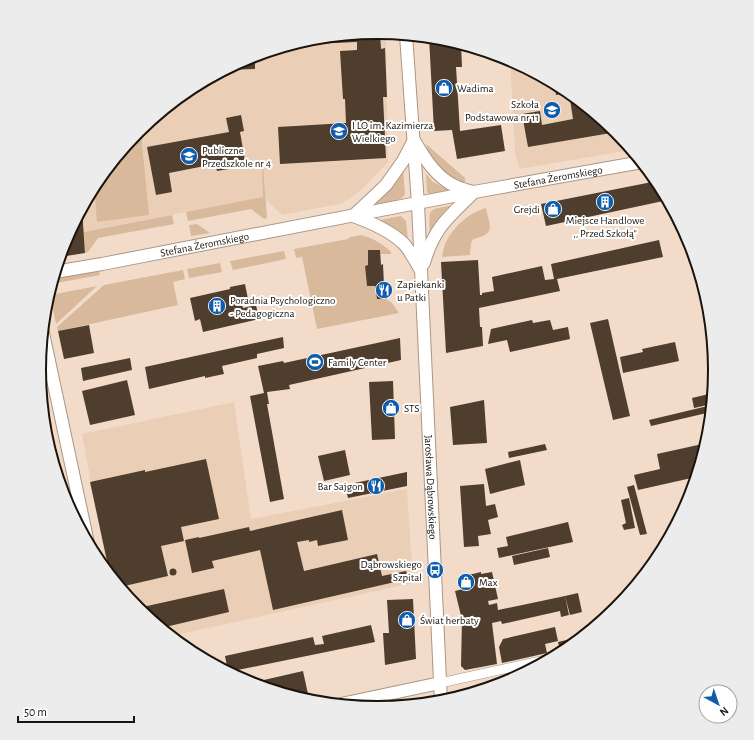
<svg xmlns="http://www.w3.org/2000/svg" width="754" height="740" viewBox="0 0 754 740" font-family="'Alegreya Sans',sans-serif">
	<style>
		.built { fill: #eacfb6 }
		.green { fill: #d9b99c }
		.building { fill: #4f3d2e }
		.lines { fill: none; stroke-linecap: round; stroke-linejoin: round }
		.pedestrian-casing { stroke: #aa9684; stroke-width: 10 }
		.minor-casing { stroke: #aa9684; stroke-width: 14 }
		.pedestrian { stroke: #fff; stroke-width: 9 }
		.minor { stroke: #fff; stroke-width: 12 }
		.labels { text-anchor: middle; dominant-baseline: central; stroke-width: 4; stroke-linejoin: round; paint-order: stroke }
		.poi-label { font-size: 11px; fill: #1b140d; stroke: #fff; text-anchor: start }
		.street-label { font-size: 11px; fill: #1b140d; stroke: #fff }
		.rim { fill: none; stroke: #1b140d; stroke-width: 2 }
	</style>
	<rect width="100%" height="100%" fill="#f2dcc9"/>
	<path class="built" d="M377 32 386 33 388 162 362 189 349 199 340 204 282 215 263 197 84 232 82 208 96 182 138 131 189 89 248 58 311 38Z
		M510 60 565 89 616 131 631 150 519 169 515 151Z
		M234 402 251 519 407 489 413 583 171 636 138 609 108 572 82 434Z"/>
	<path class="green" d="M141 134 149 215 97 222 94 186 134 135Z
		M426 144 465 178V183C447 179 430 162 426 144Z
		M262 167H263L267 218 264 219 251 209 188 221 186 212 263 197Z
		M403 169 405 194C400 203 382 203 373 205Z
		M426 174 433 182 450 191 430 195 427 192Z
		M454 205 438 221 430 233C428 206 429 210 454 205Z
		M486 208C490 227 496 234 473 239L471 243 470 255 442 257C443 252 444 246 446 242 453 227 470 212 486 208Z
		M172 215 174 224 98 238 88 252 85 253 84 232Z
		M401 216 406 221 408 240 394 228 375 221Z
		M197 224 210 233 191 236 189 225Z
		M361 235C373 238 383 244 391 252V254H380V250L368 251V265L365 266 367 286H375L377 299H386L392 303 399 313 317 329 302 257 296 258 294 249 348 239 350 237Z
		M284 251 286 259 233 270 230 261Z
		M220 263 222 272 189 278 187 269Z
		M96 270 99 272 100 275 57 283 55 277Z
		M183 270 185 279 173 282 178 305 58 331 57 327 104 285Z
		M97 286 56 324 50 295Z"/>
	<path class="building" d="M380 32 381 49 385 48 387 97H383L386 158 280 164 278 127 346 123 345 99H343L340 51 357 50V42L288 45 311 38Z
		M429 37 443 39 461 44 462 67H456L460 131 501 125 505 151 457 159 452 130 434 131Z
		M255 56V69L224 70 248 58Z
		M554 83 565 89 617 132 528 147 522 114 540 111 542 125 573 119 569 93 556 95Z
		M241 115 244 131 240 132 246 166 217 171 215 164 169 173 172 192 156 195 147 147 229 132 226 118Z
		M657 181 668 200 546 226 541 204Z
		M82 208 85 253 60 257 65 240Z
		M659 240 663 257 557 279 560 291 479 308 480 327H482L483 346 446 353 441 262 478 260 480 295H482V293L494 291 492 277 542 266 545 280 554 279 551 264Z
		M368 250H380L381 265 383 264 384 285H387V299H377L375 286H367L365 266 368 265Z
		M245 284 248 299 241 300 243 308 256 305 259 319 203 332 200 319 195 321 190 298 230 289V287Z
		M608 319 630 416 613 420 590 323Z
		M532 320 533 323 550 320 553 330 568 327 570 339 510 352 507 340 488 344 491 329Z
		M89 325 94 353 64 359 58 331Z
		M283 337 284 348 257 354V358L222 366 224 374 205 378V376L149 389 145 367Z
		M400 338 401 360 289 385 290 389 267 392 269 404H267L284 499 270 502 250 396 264 393 258 366 283 361 284 363Z
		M675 342 679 361 623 373 620 357 643 352 642 349Z
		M130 358 132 370 83 381 81 368Z
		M127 380 135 415 90 425 82 391Z
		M393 381 395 439 372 440 369 382Z
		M713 393 712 404 694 408 692 398Z
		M484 400 487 443 453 445 450 407Z
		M712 405 711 412 651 426 649 420Z
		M44 425H45L49 442H47L45 436Z
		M707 443 696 477 638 490 634 475 660 469 657 454Z
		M545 444 547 450 509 458 508 452Z
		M345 450 350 475 324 481 318 456Z
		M206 459 219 519 181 527 184 541 161 546 168 576 120 587 110 575 90 482 145 470V472Z
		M520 460 525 485 490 494 485 469Z
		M407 472V486L348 498 345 485Z
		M484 484 486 506 495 504 498 517 488 520 491 534 478 536 479 546 464 547 460 486Z
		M634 485 647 534 640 535 627 487Z
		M629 498 635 528 624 530 622 525 626 523 621 500Z
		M342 510 348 540 318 546 317 540 309 542V540L297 542 304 571 377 554 382 576 406 571 408 579 273 610 260 550 212 561 214 568 192 573 185 540 199 537V538L249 527 250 531Z
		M568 522 573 542 499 558 497 548 508 546 506 537Z
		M548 548 550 557 514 565 512 556Z
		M169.5 572a3.5 3.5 0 1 1 7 0a3.5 3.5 0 1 1-7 0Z
		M481 572V574L492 572 498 599 488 601 489 605 497 603 498 610 565 596 569 615 561 617 560 611 502 624 501 621 492 623 497 664 465 670 461 666 462 620 455 591 463 589 460 577Z
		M224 589 229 612 161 628 138 608Z
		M578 593 582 612 570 615 565 596Z
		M413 599 416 659 385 665 383 633H389L387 600Z
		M371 625 375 642 228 672 225 656 313 637 315 645 324 644 322 636Z
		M555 627 558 641 545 644 547 653 502 663 499 647 503 639Z
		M583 636 567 649 560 651 558 642Z
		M303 671 308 694 296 697 251 683Z
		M523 673 511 680V676Z"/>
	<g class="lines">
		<defs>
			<path id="pedestrian" d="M440 683 550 659"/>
			<g id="minor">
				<path id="s1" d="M406 35 418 204 441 702"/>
				<path d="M414 140 403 161 386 185 353 216C370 222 389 230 403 243 410 250 415 261 420 269"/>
				<path d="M415 142C425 159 436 177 455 186 460 189 467 190 473 192"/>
				<path d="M424 263C434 227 449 217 474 192"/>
				<path id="s2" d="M55 272 102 264 474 192 642 162"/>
				<path d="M43 333 88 543"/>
				<path d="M341 704 440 683"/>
			</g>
		</defs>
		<use href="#pedestrian" class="pedestrian-casing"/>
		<use href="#minor" class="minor-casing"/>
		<use href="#pedestrian" class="pedestrian"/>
		<use href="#minor" class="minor"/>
	</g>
	<defs>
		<symbol id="shop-disc" viewBox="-11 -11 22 22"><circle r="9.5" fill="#0f5cab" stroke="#fff"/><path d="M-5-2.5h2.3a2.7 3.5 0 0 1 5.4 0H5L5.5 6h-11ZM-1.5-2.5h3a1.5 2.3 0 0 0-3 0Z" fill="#fff"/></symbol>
		<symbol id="school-disc" viewBox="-11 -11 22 22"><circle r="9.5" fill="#0f5cab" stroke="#fff"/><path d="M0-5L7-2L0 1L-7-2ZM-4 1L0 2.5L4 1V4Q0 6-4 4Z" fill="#fff"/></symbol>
		<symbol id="building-disc" viewBox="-11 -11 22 22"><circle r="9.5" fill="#0f5cab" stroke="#fff"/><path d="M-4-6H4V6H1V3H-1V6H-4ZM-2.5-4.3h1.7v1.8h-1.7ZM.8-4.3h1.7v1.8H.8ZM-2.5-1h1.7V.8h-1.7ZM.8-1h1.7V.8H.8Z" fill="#fff"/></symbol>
		<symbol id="restaurant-disc" viewBox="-11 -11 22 22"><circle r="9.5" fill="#0f5cab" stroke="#fff"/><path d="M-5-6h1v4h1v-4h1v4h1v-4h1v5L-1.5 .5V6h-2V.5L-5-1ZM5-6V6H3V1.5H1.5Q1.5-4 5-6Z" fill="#fff"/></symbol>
		<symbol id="stadium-disc" viewBox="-11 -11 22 22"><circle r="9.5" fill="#0f5cab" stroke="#fff"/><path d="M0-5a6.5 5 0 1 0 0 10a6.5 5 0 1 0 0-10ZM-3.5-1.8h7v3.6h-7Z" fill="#fff"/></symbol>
		<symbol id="bus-disc" viewBox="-11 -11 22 22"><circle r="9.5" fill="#0f5cab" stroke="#fff"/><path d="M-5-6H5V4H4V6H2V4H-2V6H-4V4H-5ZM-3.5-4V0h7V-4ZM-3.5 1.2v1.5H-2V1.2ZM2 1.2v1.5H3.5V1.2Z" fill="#fff"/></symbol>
	</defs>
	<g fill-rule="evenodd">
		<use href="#shop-disc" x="434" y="78" width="20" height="20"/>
		<use href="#school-disc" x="542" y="100" width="20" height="20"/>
		<use href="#school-disc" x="329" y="121" width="20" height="20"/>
		<use href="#school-disc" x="179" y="146" width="20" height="20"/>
		<use href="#building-disc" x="595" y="192" width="20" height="20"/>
		<use href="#shop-disc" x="543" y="199" width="20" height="20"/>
		<use href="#restaurant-disc" x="374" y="280" width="20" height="20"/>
		<use href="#building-disc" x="207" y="296" width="20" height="20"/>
		<use href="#stadium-disc" x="305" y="352" width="20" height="20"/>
		<use href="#shop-disc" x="381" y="398" width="20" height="20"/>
		<use href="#restaurant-disc" x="366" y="476" width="20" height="20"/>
		<use href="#bus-disc" x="425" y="560" width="20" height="20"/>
		<use href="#shop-disc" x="456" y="572" width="20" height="20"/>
		<use href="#shop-disc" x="397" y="610" width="20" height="20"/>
	</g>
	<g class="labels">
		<g class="poi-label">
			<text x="457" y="88">Wadima</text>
			<text x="539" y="104" text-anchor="end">Szkoła<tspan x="539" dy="13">Podstawowa nr 11</tspan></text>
			<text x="352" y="125">I LO im. Kazimierza<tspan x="352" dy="13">Wielkiego</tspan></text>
			<text x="202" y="150">Publiczne<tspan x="202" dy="13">Przedszkole nr 4</tspan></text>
			<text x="540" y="209" text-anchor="end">Grejdi</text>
			<text x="605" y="220" text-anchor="middle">Miejsce Handlowe<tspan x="605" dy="13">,, Przed Szkołą"</tspan></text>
			<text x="397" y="284">Zapiekanki<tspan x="397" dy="13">u Patki</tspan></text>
			<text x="230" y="300">Poradnia Psychologiczno<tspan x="230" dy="13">- Pedagogiczna</tspan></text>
			<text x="328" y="362">Family Center</text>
			<text x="404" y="408">STS</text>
			<text x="363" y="486" text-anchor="end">Bar Sajgon</text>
			<text x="422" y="564" text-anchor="end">Dąbrowskiego<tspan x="422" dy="13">Szpital</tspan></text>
			<text x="479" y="582">Max</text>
			<text x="420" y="620">Świat herbaty</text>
		</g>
		<g class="street-label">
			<text stroke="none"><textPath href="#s2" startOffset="512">Stefana Żeromskiego</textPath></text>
			<text stroke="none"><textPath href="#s2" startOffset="152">Stefana Żeromskiego</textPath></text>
			<text stroke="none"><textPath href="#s1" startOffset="453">Jarosława Dąbrowskiego</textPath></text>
		</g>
	</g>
	<path d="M0 0H754V740H0ZM46 370a331 331 0 1 1 662 0a331 331 0 1 1-662 0Z" fill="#edecec" fill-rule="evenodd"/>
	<path class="rim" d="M46 370a331 331 0 1 1 662 0a331 331 0 1 1-662 0Z"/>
	<g transform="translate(718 704) rotate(140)"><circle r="19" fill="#ffffff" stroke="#a4a19e"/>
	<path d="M0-3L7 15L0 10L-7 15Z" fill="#0f5cab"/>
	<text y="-6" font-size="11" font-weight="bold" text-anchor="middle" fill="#1b140d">N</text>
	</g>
	<path d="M18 716v6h116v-6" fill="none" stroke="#1b140d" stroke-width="2"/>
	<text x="24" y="716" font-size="12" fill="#1b140d" stroke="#ffffff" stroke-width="3" paint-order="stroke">50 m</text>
</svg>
